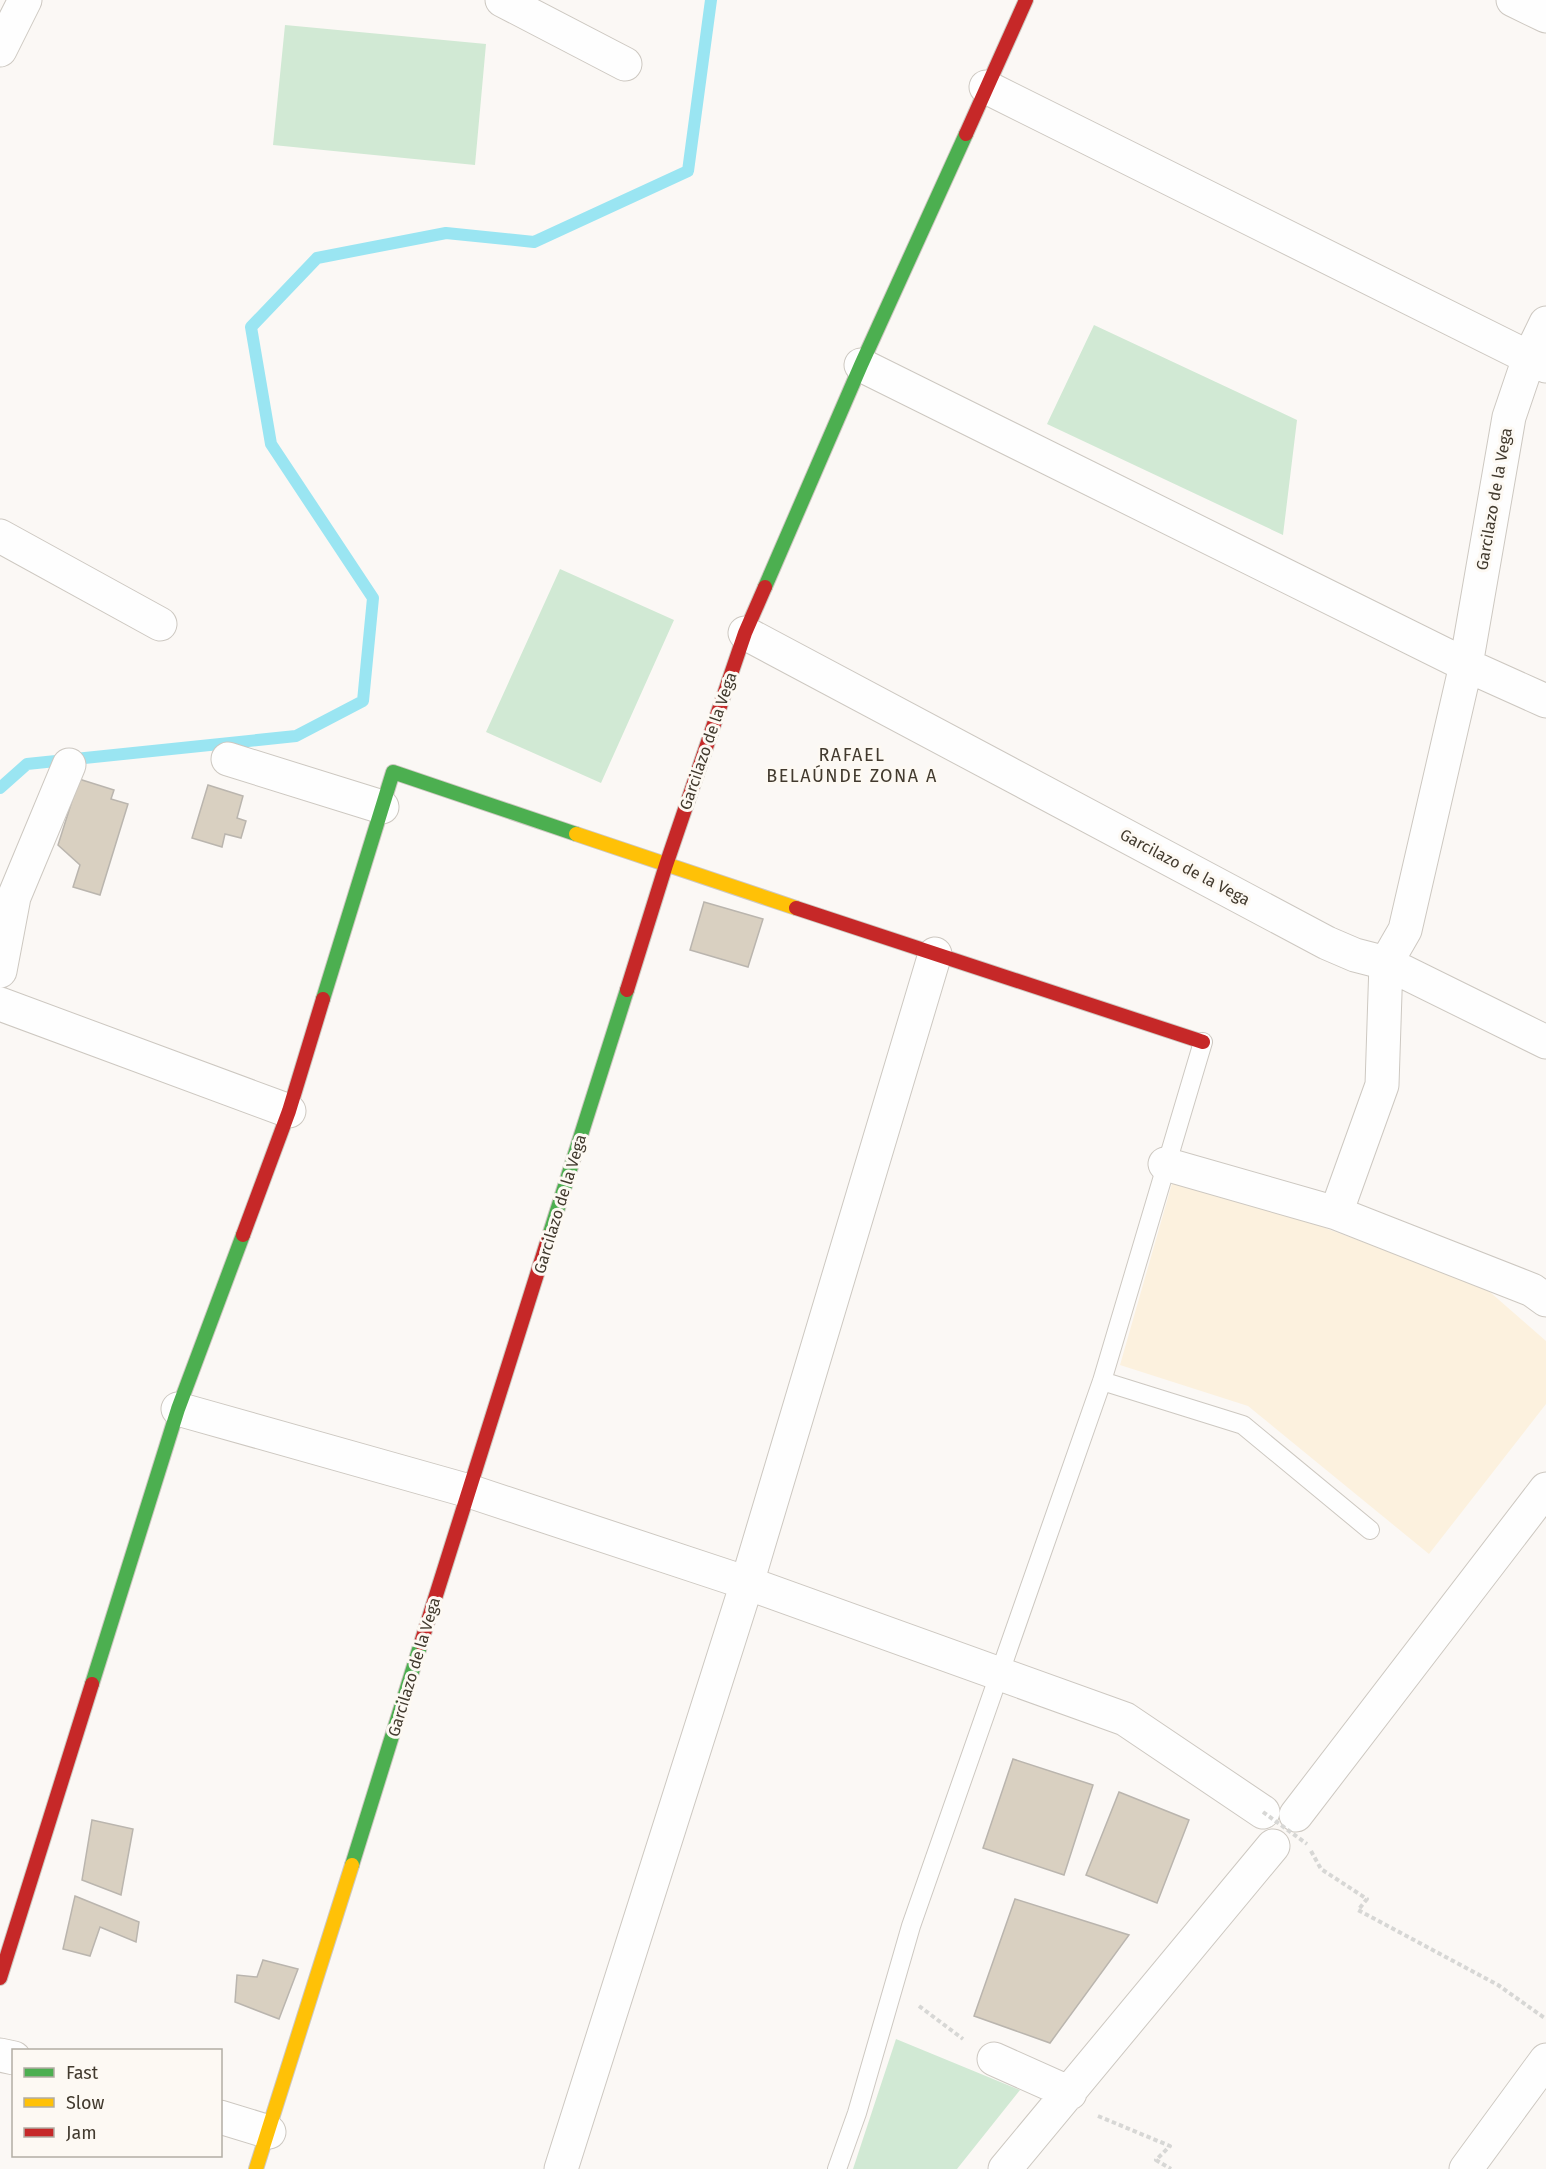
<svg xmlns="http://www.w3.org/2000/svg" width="1546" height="2169" viewBox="0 0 1546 2169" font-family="'Fira Sans',sans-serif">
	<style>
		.built { fill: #fcf1de }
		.green { fill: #d1e9d4 }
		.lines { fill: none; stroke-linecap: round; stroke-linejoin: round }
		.stream { stroke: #9ae5f2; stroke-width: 12 }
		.building { fill: #d9d0c1; stroke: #bab5ae; stroke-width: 1.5 }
		.lane-casing { stroke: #cdc8c1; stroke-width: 20 }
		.street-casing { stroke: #cdc8c1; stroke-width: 35 }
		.fast-casing { stroke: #cdc8c1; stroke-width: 16 }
		.slow-casing { stroke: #cdc8c1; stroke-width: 16 }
		.jam-casing { stroke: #cdc8c1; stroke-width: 16 }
		.path { stroke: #d7d7d5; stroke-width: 4; stroke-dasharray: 4.5 3; stroke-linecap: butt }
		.lane { stroke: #fefefe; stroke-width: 18 }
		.street { stroke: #fefefe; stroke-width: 33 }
		.fast { stroke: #4caf50; stroke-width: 14 }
		.slow { stroke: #ffc107; stroke-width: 14 }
		.jam { stroke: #c62828; stroke-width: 14 }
		.path-bridge { stroke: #d7d7d5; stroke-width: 4; stroke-dasharray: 4.5 3; stroke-linecap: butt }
		.labels { text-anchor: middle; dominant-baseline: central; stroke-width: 6; stroke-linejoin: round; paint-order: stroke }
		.street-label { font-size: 16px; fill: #423a2e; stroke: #fdf9f3 }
		.neighbourhood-label { font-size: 18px; letter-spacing: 1.5px; fill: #423a2e; stroke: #fdf9f3 }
	</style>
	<rect width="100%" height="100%" fill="#fbf8f5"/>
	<path class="built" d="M1175 1173 1483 1286 1546 1341V1404L1429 1554 1248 1406 1120 1365Z"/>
	<path class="green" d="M285 25 486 44 475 165 273 145Z
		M1094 325 1297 420 1283 535 1047 424Z
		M560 569 674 620 601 783 486 732Z
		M896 2039 1020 2090 957 2169H853Z"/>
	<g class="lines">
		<path class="stream" d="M0 788 27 764 296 736 363 701 373 598 271 444 251 327 317 258 446 233 534 242 688 171 711 0"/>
	</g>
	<path class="building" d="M79 779 114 790 111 799 128 804 100 895 73 887 80 865 58 845Z
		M208 785 243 796 237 818 246 821 241 838 225 834 222 847 192 838Z
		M704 902 763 919 748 967 690 950Z
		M1013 1759 1093 1785 1064 1875 983 1848Z
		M1119 1792 1189 1820 1157 1903 1086 1875Z
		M92 1820 133 1829 121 1895 82 1880Z
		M75 1896 139 1922 136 1942 100 1927 90 1956 63 1949Z
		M1015 1899 1129 1935 1050 2043 974 2016Z
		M263 1960 298 1969 279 2019 235 2002 237 1975 257 1977Z"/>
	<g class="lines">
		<defs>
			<path id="lane" d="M1102 1381 1243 1425 1370 1530
				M837 2169 857 2113 911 1926 1102 1381 1203 1042"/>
			<path id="street" d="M502 0 625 64
				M1513 0 1546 16
				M0 50 25 0
				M986 87 1546 366
				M861 365 1466 665 1546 701
				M0 536 160 624
				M745 633 1327 943 1355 955 1386 963 1546 1042
				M228 759 382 807
				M0 971 14 897 69 765
				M0 1004 289 1111
				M1165 1164 1336 1213 1532 1290 1546 1300
				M1336 1213 1382 1085 1386 963 1405 930 1466 665 1509 417 1529 358 1546 323
				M178 1409 469 1491 747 1583 1125 1719 1263 1812
				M1296 1815 1546 1489
				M0 2055 14 2058
				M994 2059 1070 2093
				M220 2117 269 2132
				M561 2169 747 1583 935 954
				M1005 2169 1273 1846
				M1466 2169 1546 2060"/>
			<path id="fast" d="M765 587 861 365 966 134
				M323 999 393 772 576 834
				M549 1236 627 990
				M92 1684 178 1409 243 1235
				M352 1865 421 1643"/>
			<path id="slow" d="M576 834 796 908
				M256 2169 352 1865"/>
			<path id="jam" d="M966 134 1026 0
				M796 908 1203 1042
				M627 990 666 865 745 633 765 587
				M243 1235 289 1111 323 999
				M421 1643 549 1236
				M0 1978 92 1684"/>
		</defs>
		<use href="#lane" class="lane-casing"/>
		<use href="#street" class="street-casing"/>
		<use href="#fast" class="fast-casing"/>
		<use href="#slow" class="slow-casing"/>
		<use href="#jam" class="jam-casing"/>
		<path class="path" d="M1311 1851 1321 1869 1367 1899 1358 1910 1498 1985 1546 2019
			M919 2006 963 2039
			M1098 2116 1170 2146 1156 2160 1171 2169"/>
		<use href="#lane" class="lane"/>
		<use href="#street" class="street"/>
		<use href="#fast" class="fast"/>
		<use href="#slow" class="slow"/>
		<use href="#jam" class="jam"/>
		<path class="path-bridge" d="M1263 1812 1307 1844"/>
	</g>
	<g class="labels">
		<g class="street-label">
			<text transform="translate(1494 499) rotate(-80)">Garcilazo de la Vega</text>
			<text transform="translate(708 741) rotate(-71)">Garcilazo de la Vega</text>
			<text transform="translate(1185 867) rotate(28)">Garcilazo de la Vega</text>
			<text transform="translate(560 1204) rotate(-73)">Garcilazo de la Vega</text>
			<text transform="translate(414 1667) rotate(-73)">Garcilazo de la Vega</text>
		</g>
		<g class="neighbourhood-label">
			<text x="852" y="755">RAFAEL<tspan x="852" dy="21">BELAÚNDE ZONA A</tspan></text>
		</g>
	</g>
	<rect x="12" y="2049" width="210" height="108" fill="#fdf9f3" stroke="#b2ada4" stroke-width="1.5"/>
	<rect x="24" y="2068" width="30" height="9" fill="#4caf50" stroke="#b2ada4" stroke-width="1.5"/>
	<text x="66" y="2079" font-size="18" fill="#423a2e">Fast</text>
	<rect x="24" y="2098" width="30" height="9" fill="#ffc107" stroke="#b2ada4" stroke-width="1.5"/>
	<text x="66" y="2109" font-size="18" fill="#423a2e">Slow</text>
	<rect x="24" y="2128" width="30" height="9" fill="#c62828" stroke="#b2ada4" stroke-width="1.5"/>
	<text x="66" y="2139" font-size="18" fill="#423a2e">Jam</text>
</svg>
